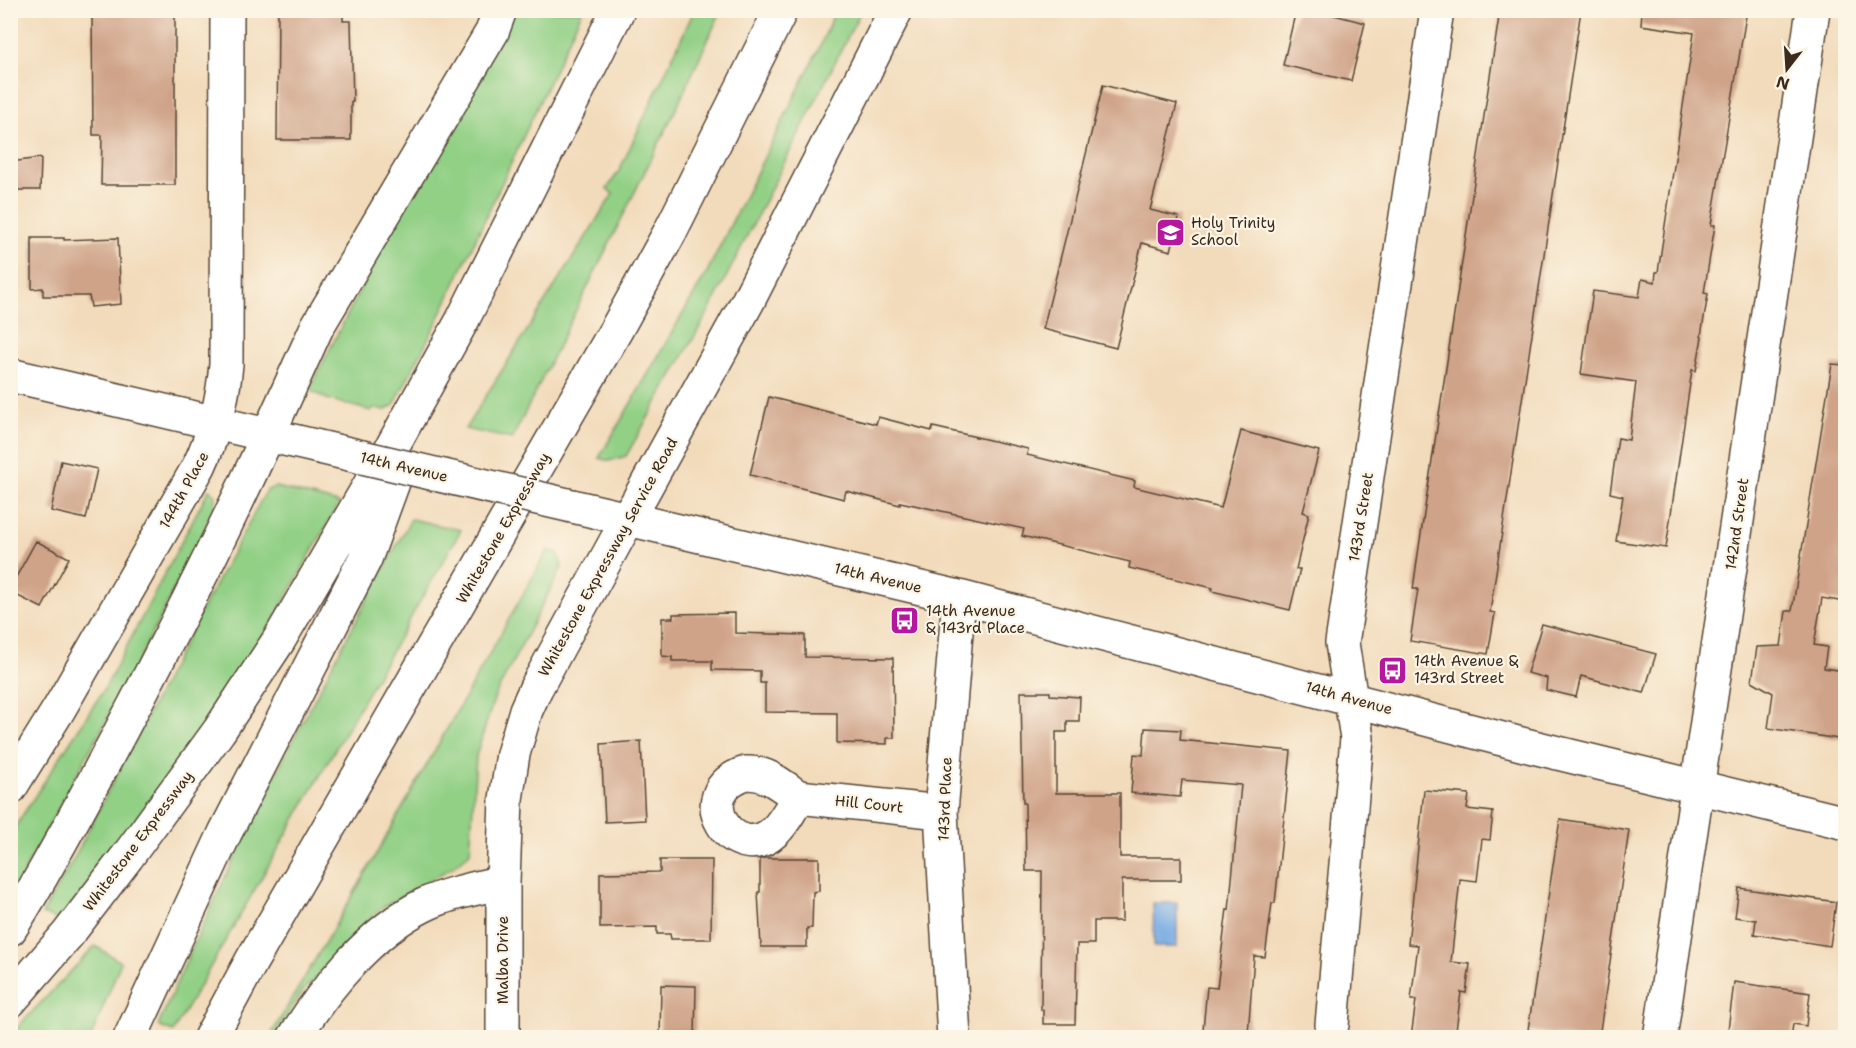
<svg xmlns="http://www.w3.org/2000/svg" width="1856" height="1048" viewBox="0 0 1856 1048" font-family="'Shantell Sans',sans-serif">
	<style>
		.green { fill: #92d086; stroke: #667d52; stroke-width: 1.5 }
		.water { fill: #77abe4; stroke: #596a81; stroke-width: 1.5 }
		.building { fill: #cfa388 }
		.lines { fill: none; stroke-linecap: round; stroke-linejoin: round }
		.minor-casing { stroke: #564536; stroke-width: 36 }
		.major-casing { stroke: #564536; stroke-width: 36 }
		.highway-casing { stroke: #564536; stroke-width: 36 }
		.minor { stroke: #fff; stroke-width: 33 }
		.major { stroke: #fff; stroke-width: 33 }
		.highway { stroke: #fff; stroke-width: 33 }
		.major-bridge-casing { stroke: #564536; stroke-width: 36; stroke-linecap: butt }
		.major-bridge { stroke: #fff; stroke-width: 33 }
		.labels { text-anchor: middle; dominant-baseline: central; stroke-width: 4.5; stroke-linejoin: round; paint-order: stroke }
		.poi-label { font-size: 15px; fill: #3b2a1e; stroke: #fcf5e5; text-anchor: start }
		.street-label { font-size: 15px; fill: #3b2a1e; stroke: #fcf5e5 }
	</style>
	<rect width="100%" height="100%" fill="#fcf5e5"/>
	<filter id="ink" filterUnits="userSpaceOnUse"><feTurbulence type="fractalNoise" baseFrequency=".0167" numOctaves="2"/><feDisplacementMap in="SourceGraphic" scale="12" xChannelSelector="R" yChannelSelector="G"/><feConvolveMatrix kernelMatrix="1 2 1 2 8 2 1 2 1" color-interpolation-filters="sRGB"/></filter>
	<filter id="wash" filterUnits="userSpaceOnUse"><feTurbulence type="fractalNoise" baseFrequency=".008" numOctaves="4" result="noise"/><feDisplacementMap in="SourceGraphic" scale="24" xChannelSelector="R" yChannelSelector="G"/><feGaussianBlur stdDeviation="1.35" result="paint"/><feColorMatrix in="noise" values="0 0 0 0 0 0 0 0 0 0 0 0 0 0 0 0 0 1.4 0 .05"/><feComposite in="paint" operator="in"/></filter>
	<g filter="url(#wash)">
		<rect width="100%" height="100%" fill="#f2dbbb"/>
		<path class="green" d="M502 11H582L437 322 394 405 386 410 374 408 371 411 327 399 309 390Z
			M694 11H721L676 109 512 439 465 429 613 194 607 189 619 171Z
			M835 11H861L708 313 626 456 609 461 599 458 706 274 821 44Z
			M276 487 339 503 259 646 178 763 62 921 42 914 74 858 194 624 259 504 267 490Z
			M209 489 215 495 214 511 136 665 11 896V833L105 688Z
			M411 519 461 530 173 1032 158 1026C232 852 320 685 411 519Z
			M548 550 558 553 562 567 495 696 476 756 470 853 453 867 380 909 303 991 274 1037 269 1038 360 883Z
			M95 946 121 962 91 1037H11V1034Z"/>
		<path class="water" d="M1153 903H1177V947H1154Z"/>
		<g id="blocks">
			<path class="building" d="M278 10H343V21H351L353 102H351V140H277Z
				M1296 10H1315L1365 23 1351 81 1283 65Z
				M1500 10H1581L1498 559 1490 612 1495 613 1488 654 1410 641 1418 589H1413L1419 547Z
				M1642 10H1747L1711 225H1715L1704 293 1708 294 1701 336 1702 337 1696 371 1692 370 1666 548 1616 541 1623 496 1610 493 1618 438 1629 440 1636 382 1581 374 1593 291 1639 297 1642 279 1655 282 1656 272H1658L1694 33 1641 25Z
				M175 11V185H101L102 135H93L92 12Z
				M1103 85 1177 104 1150 210 1179 217 1171 251 1142 243 1116 348 1043 329Z
				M41 158 40 190H10V162Z
				M32 238H64V240L118 238 121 304 91 307 89 296H43V288L32 289Z
				M1832 364 1845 365V602L1822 598 1814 645 1827 647 1824 668 1845 671V740L1768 728 1773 693 1752 681 1757 647 1781 646 1786 611H1792Z
				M769 397 876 424 878 417 932 431 933 427 1028 449 1027 455 1135 481 1134 487 1221 508 1241 431 1319 451 1303 512 1309 514 1296 569H1300L1290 610 1212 591 1213 588 1129 568 1130 562 1022 536 1024 529 900 502V505L846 491 844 499 750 475Z
				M61 461 97 469 86 519 51 511Z
				M36 541 69 558 42 608 10 592V588Z
				M735 613V633L805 635V657L893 658 894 738H887V744L837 743V713L765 712V683H760V671L712 670V661H672V657L662 656V618H673V614Z
				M1542 624 1656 654 1644 693 1581 676 1576 697 1546 690 1547 678 1527 673Z
				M1021 692H1050V695L1080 697 1079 721H1067V732H1056V793H1120V857H1181V880H1122V921H1094V944H1077L1075 1024H1043V1010H1041L1042 871H1026L1025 803H1023Z
				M1145 728 1181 730 1180 740 1291 751 1275 903H1272L1265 957 1254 956 1248 1034 1203 1030 1207 987 1217 988 1227 909 1229 910 1241 785 1182 780 1180 797 1131 793 1134 754 1143 755Z
				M641 741 645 820 605 822 601 744Z
				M1424 790 1469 794 1467 809 1493 812 1490 840 1482 839 1477 881 1460 879 1451 962 1470 964 1466 993 1461 992 1455 1038H1411L1416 1000H1411L1418 945 1408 944Z
				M1560 819 1629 830 1599 1038H1573L1528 1030Z
				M764 858H819V891L813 892 812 928H807V947H761L758 892H760V859Z
				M660 860H712L711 939H671L670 934H657V927L600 928V873L660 872Z
				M1739 888 1836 902 1830 946 1754 934 1756 920 1735 917Z
				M1734 982 1810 993 1806 1026 1793 1024 1791 1038H1727Z
				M661 985 696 986 695 1038H660Z"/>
		</g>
	</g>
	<g filter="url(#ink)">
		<use href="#blocks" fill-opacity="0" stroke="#564536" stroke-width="1.5"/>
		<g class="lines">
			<defs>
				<path id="minor" d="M746 773C767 772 781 785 798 797 791 809 784 823 774 832 734 868 685 792 746 773Z
					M10 788 59 709 199 466C214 434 223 400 226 364L227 10
					M798 797 941 812
					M1332 1025 1357 738 1342 643 1437 10
					M294 1038C325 988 371 931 424 905 449 893 477 888 503 882
					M503 1038V882L506 799 513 754 526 710 536 688 628 519 959 597 1525 745 1846 823
					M954 1038 941 812 959 597
					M1660 1038 1813 10"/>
				<path id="major" d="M10 375 362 457
					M268 435 317 327 492 32 500 10
					M572 506 628 519 748 301 896 10"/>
				<path id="highway" d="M10 929C43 877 71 823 100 770 159 660 216 549 268 435
					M10 1001 68 934 127 857 219 731 279 640 392 447 462 321 618 10
					M130 1038 225 833 365 559 399 466
					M210 1038 251 962 616 330 670 232 781 10"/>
			</defs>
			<use href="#minor" class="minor-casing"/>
			<use href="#major" class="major-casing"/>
			<use href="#highway" class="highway-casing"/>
			<use href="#minor" class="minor"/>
			<use href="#major" class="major"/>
			<use href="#highway" class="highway"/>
			<defs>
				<path id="major-bridge" d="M362 457 572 506"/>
			</defs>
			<use href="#major-bridge" class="major-bridge-casing"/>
			<use href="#major-bridge" class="major-bridge"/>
		</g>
	</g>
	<defs>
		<symbol id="school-square" viewBox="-11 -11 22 22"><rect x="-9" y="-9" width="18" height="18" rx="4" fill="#b5179e" stroke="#fcf5e5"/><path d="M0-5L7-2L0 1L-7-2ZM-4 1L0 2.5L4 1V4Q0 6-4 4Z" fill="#fff"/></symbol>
		<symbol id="bus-square" viewBox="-11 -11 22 22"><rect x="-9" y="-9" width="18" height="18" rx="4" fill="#b5179e" stroke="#fcf5e5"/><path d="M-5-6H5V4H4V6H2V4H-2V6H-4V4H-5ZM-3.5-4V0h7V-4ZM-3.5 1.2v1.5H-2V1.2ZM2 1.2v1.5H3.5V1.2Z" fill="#fff"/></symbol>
	</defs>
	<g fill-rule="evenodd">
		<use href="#school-square" x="1154" y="216" width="33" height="33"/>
		<use href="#bus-square" x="888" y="604" width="33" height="33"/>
		<use href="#bus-square" x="1376" y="654" width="33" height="33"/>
	</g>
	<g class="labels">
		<g class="poi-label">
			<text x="1191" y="223">Holy Trinity<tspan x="1191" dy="17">School</tspan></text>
			<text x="926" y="611">14th Avenue<tspan x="926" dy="17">&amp; 143rd Place</tspan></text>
			<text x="1414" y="661">14th Avenue &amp;<tspan x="1414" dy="17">143rd Street</tspan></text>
		</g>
		<g class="street-label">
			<text transform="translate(404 467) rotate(13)">14th Avenue</text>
			<text transform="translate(184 490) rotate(-61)">144th Place</text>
			<text transform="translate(1361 517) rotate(-81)">143rd Street</text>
			<text transform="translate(1737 524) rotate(-82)">142nd Street</text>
			<text transform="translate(503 528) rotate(-60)">Whitestone Expressway</text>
			<text transform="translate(608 557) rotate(-61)">Whitestone Expressway Service Road</text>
			<text transform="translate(878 578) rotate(13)">14th Avenue</text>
			<text transform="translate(1349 698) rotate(15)">14th Avenue</text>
			<text transform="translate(945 799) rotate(-88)">143rd Place</text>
			<text transform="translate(869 804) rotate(6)">Hill Court</text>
			<text transform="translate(138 841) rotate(-53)">Whitestone Expressway</text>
			<text transform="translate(503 960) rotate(-90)">Malba Drive</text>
		</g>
	</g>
	<rect width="1856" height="1048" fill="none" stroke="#fcf5e5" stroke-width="36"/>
	<g transform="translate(1787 69) rotate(197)" stroke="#fcf5e5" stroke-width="4.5" paint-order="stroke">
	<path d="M0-4.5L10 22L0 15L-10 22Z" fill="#3b2a1e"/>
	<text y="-9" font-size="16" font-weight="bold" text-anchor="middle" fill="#3b2a1e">N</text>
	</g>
</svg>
